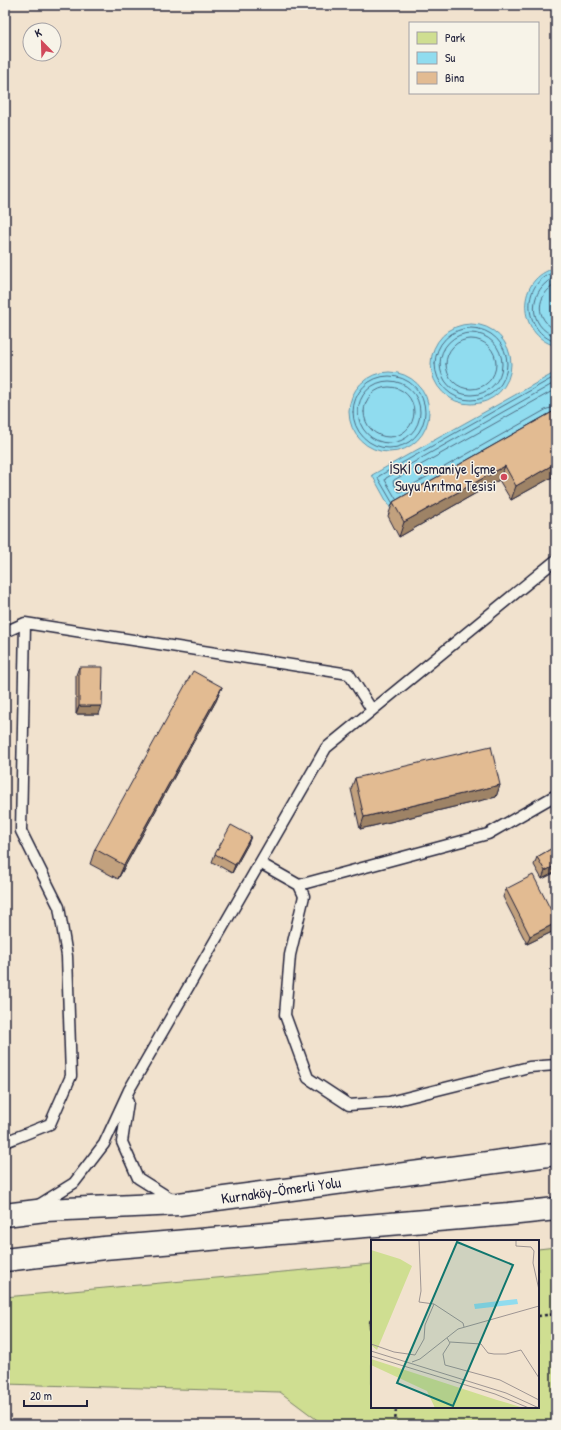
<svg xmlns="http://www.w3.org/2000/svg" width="561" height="1430" viewBox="0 0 561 1430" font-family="'Patrick Hand',sans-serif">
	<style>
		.green { fill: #cfde91; stroke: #788066 }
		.water { fill: #90dcef; stroke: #6492a7 }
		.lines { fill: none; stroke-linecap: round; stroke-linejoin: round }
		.shore { stroke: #4e6c83; stroke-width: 1 }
		.service-casing { stroke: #22223b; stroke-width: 13 }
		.trunk-casing { stroke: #22223b; stroke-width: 25 }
		.path { stroke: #22223b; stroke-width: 2.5; stroke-dasharray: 3 3; stroke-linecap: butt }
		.service { stroke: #f7f3e8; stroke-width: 10 }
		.trunk { stroke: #f7f3e8; stroke-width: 22 }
		.wall { fill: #c2a17e; stroke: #22223b }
		.shaded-wall { fill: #9e8366; stroke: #22223b }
		.building { fill: #e2bb92; stroke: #22223b }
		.poi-dot { fill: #d1495b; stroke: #f7f3e8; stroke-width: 1.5 }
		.labels { text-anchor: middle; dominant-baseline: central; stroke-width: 3; stroke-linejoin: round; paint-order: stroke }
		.poi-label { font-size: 15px; fill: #22223b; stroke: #f7f3e8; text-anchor: end }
		.street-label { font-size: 15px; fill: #22223b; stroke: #f7f3e8 }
		.inset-road { fill: none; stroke: #9e9593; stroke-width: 1 }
		.view { fill: #0f766e; fill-opacity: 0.15; stroke: #0f766e; stroke-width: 2 }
		.inset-edge { fill: none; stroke: #22223b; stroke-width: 2 }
	</style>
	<rect width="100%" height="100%" fill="#f1e2ce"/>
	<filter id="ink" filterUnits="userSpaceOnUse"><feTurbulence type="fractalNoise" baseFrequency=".025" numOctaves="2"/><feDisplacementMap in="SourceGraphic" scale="8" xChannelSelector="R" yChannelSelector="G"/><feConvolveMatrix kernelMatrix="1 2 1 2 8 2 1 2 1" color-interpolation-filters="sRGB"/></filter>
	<g filter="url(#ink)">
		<path class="green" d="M556 1247V1425H324L280 1392 5 1384V1297L372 1264V1407H538V1249Z"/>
		<path class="water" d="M556 268V346C516 335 515 277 556 268Z
			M431 364a40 40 0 1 1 80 0a40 40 0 1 1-80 0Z
			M349 412a40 40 0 1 1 80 0a40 40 0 1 1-80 0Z
			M556 372V421L393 513 372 475Z"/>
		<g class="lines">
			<path class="shore" d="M556 272C520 280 522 332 556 342
				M556 277C528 287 526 328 556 336
				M556 284C536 295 534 319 556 330
				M435 364a36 36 0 1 1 72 0a36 36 0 1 1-72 0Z
				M440 364a31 31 0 1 1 62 0a31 31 0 1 1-62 0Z
				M446 364a25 25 0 1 1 50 0a25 25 0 1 1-50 0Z
				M353 412a36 36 0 1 1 72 0a36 36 0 1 1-72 0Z
				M358 412a31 31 0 1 1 62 0a31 31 0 1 1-62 0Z
				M364 412a25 25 0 1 1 50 0a25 25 0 1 1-50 0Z
				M556 389 394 480 393 482 398 491 400 492 547 409 556 407
				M396 499 385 480 386 478 556 382
				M392 502 378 478 379 476 556 376"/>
			<defs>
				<path id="service" d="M5 632 25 623 349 674 372 710
					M260 863 299 885 304 896 290 955 285 1015 308 1078 349 1105 389 1102 529 1067 556 1065
					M299 885 488 834 556 795
					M128 1102 122 1142 138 1178 173 1200
					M5 1142 50 1124 71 1076 67 956 59 907 21 831 25 623
					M37 1206 74 1183 104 1144 129 1090 326 748 556 560"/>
				<path id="trunk" d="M5 1215 45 1210 179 1204 556 1154
					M5 1260 104 1248 509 1214 556 1209"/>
			</defs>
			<use href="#service" class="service-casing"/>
			<use href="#trunk" class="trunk-casing"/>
			<path class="path" d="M538 1316 556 1314
				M395 1425 396 1407"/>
			<use href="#service" class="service"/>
			<use href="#trunk" class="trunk"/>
		</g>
		<path class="wall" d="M556 410V475L511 500 499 480 399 537 388 516 393 502Z
			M79 667 99 714H76V675Z
			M222 687 216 701 118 879 90 864 95 849Z
			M355 778 500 785 496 797 360 829 351 789Z
			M251 836 248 844 232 873 212 862 215 854Z
			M556 846V872L542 879 534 865 537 857Z
			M506 889 554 931 527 944 503 897Z
			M370 1320H372V1340H371L369 1324Z"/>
		<path class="shaded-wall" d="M556 463V475L511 500 516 486Z
			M505 466 499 480 399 537 404 522Z
			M222 687 216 701 118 879 124 865Z
			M79 706H102L99 714H76Z
			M500 785 496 797 360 829 364 817Z
			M251 836 248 844 232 873 235 865Z
			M556 865V872L542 879 545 871Z
			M556 923V926L554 931 527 944 530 936Z"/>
		<path class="building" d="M556 410V463L516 486 505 466 404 522 393 502Z
			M79 667H103L102 706H79Z
			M193 671 222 687 124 865 95 849Z
			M491 746 500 785 364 817 355 778Z
			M231 825 251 836 235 865 215 854Z
			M556 846V865L545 871 537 857Z
			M533 875 556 920V923L530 936 506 889Z
			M370 1320H372V1332Z"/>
	</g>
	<circle class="poi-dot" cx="504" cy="477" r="4"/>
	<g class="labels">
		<g class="poi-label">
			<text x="496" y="468">İSKİ Osmaniye İçme<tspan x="496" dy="17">Suyu Arıtma Tesisi</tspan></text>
		</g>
		<g class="street-label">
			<text transform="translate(281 1190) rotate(-8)">Kurnaköy-Ömerli Yolu</text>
		</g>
	</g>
	<g transform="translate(371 1240)">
		<rect width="168" height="168" fill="#f1e2ce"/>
		<path d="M0 10 29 19 41 26 6 110 0 105ZM0 119 126 160 153 168H64L56 151 0 125Z" fill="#cfde91"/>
		<path d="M146 59 147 64 104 69 103 64Z" fill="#90dcef"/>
		<path class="inset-road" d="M48 0 50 51 48 62 63 64 92 83 93 87M145 0V6L160 7 163 11 162 23 168 50M76 98 79 103 72 114 74 125 129 140 168 160M79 102 110 104 117 113 123 114H135L150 110 168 138M0 104 23 112 44 115 53 99 54 85 63 64M0 111 135 153 168 168M0 116 124 154 158 168M41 122 49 119 87 89 168 66"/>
		<path class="view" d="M86 2 142 25 82 166 26 143Z"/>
		<rect width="168" height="168" class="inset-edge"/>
	</g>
	<rect width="561" height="1430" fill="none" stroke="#f7f3e8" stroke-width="20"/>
	<rect x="10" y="10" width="541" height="1410" fill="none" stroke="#22223b" stroke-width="1.5" filter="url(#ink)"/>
	<rect x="409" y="22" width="130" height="72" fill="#f7f3e8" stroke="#a29fa3"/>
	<rect x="417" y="32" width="20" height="12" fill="#cfde91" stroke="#a29fa3"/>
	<text x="445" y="42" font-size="12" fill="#22223b">Park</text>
	<rect x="417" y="52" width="20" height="12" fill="#90dcef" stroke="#a29fa3"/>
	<text x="445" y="62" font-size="12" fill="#22223b">Su</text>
	<rect x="417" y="72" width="20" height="12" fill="#e2bb92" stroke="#a29fa3"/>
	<text x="445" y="82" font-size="12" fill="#22223b">Bina</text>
	<g transform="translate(42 42) rotate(337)"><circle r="19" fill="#f7f3e8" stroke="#a29fa3"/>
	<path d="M0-3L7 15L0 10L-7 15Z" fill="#d1495b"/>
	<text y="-6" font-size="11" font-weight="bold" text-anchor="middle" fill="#22223b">K</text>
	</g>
	<path d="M24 1400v6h63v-6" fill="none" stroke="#22223b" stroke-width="2"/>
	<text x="30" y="1400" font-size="12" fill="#22223b" stroke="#f7f3e8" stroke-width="3" paint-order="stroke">20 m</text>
</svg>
